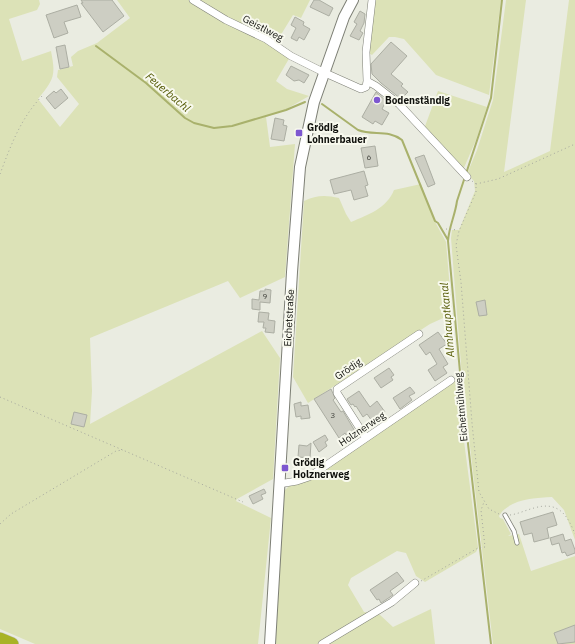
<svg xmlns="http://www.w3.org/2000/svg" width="575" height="644" viewBox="0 0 575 644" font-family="'IBM Plex Sans',sans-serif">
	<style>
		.green { fill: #dce2b7 }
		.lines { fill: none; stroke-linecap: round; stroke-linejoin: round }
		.stream { stroke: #a9b16c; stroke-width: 2 }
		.building { fill: #cdcec3; stroke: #acaea3 }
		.service-casing { stroke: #7d7f75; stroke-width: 5 }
		.minor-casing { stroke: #7d7f75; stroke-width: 8 }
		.secondary-casing { stroke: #7d7f75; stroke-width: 12 }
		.motorway-casing { stroke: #cacbca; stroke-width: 14 }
		.path { stroke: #a5a79e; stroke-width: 1; stroke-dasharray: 1 3; stroke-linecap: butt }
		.service { stroke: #fff; stroke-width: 3.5 }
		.minor { stroke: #fff; stroke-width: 7 }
		.secondary { stroke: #fff; stroke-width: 10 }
		.motorway { stroke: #a8b327; stroke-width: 13 }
		.poi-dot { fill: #7d57d0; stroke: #f8f9ee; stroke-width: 1.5 }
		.labels { text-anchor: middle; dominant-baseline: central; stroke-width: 4; stroke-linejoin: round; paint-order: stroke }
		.number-label { font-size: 8px; fill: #3f403a }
		.street-label { font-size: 10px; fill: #10110d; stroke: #f8f9ee }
		.poi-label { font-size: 10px; font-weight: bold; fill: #10110d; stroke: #f8f9ee; text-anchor: start }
		.water-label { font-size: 11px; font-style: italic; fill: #515701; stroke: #f8f9ee }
	</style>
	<rect width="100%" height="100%" fill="#eaece1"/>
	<path class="green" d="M0 0H39L40 4 37 10 9 19 22 61 51 51C56 76 54 79 38 99L60 127 79 104 57 77 58 70 73 66 71 57 78 51 97 43 130 18 117 0H310L301 18 293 15 274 46 290 57 276 81 287 89 309 96 283 111 266 117 270 147 295 144 285 277 240 298 228 281 90 338 92 391 90 424 262 331 280 358 273 479 237 499 236 501 271 518 258 644H35L0 629Z
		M374 0H501L489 95 436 75 404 39 395 37H389L372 55 369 53Z
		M506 0H526L504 172 550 151 569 0H575V540L564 510 552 497C534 498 509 499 499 516L500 518 503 519 511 534 508 536 519 534 531 571 575 556V644H493L462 377 451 238 452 230H459L475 191 474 181 467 174 477 150 493 100Z
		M438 91 487 107 476 140 463 170 424 129Z
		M421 184 434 220 446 242 452 314 430 324 308 403 293 377 304 201C316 195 326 195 339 198L346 214 351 222C368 215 387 208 394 190Z
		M456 380 478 548 476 552 425 582 416 576 406 553 397 551 351 578 348 585 364 612 379 614 393 627 431 609 435 644H275L281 518 284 491 290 485 305 481Z"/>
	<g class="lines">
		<path class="stream" d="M96 46 146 83 185 118 194 123 214 128 232 126 286 110 305 102
			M322 104 358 130C373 136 388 129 402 140L435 221 438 223 448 240
			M491 644 461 383 448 241C449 226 455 216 457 201L491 98 502 0"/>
	</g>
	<path class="building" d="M81 0H112L124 16 103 32 81 3H83Z
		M314 0H319L333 8 329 16 310 7Z
		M77 5 81 17 64 22 68 33 54 38 46 15Z
		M360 11 365 14 364 23 360 31 363 33 359 40 350 36 357 24 354 22Z
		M295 17 304 22 303 25 310 29 304 40 299 37 297 41 291 38 296 28 291 25Z
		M391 42 407 56 391 74 403 84 401 86 408 92 401 99 381 83 372 74 371 64Z
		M65 45 69 67 60 69 56 47Z
		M291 66 309 75 304 83 299 80 294 81 286 75Z
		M61 89 68 98 55 109 46 98 54 91 56 93Z
		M376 92 386 101 382 109 389 113 382 125 375 121 373 124 362 117Z
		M275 118 284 120 283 125 287 126 284 141 271 139Z
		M375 146 378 166 365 168 361 148Z
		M424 155 435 184 428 187 415 158Z
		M364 171 368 185 365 186 368 196 354 200 351 190 334 194 330 180Z
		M265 289 271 290 270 303 260 302V310L252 309V299L259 300 260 291H265Z
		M485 300 487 315 479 316 476 302Z
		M259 312 269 313 268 320 275 321 274 333 265 332 266 328H263L264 322H258Z
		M438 332 447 344 439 349 448 364 443 367 447 373 435 381 428 370 437 364 430 352 426 355 419 345Z
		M389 368 394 375 391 377 393 380 381 388 374 378Z
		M410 387 415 393 409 396 412 400 400 409 393 398Z
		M331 389 335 398 333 400 341 412 343 411 356 433 348 438 345 433 339 438 314 399Z
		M359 391 370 407 377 401 385 412 372 421 367 414 363 417 356 406 355 407 353 404 351 405 347 399Z
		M301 402V406L308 405 310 418 301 419V416L296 417 294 404Z
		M74 412 87 415 84 427 71 424Z
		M325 435 328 440 325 442 327 446 319 452 313 442Z
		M311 443 310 458 298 457 299 445 307 446Z
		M264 489 266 493 261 495 263 499 253 504 249 496Z
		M553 512 557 525 547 528 549 538 534 542 532 533 524 535 520 522Z
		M563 534 565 541 571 539 575 550V553L567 556 565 552 562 553 559 543 552 545 550 538Z
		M397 572 404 581 390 591 393 595 381 603 379 599 377 600 370 590Z
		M575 625V642L558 644 554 633Z"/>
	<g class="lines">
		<defs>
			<path id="service" d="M505 515 514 531 517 543"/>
			<path id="minor" d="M193 0 226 20 266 39 291 56 323 72 361 89 366 87 367 81
				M372 0 366 52 367 81 376 86 399 104 467 177
				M366 438 337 393V389L419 334
				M279 484 297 481 309 477 451 380
				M322 644 392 602 415 583"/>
			<path id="secondary" d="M270 644 292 272 300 167 314 102 344 17 353 0"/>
			<path id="motorway" d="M0 639 12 644"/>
		</defs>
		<use href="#service" class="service-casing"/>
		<use href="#minor" class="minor-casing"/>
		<use href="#secondary" class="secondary-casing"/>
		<use href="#motorway" class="motorway-casing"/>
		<path class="path" d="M0 174C11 145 21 117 44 94
			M472 181 476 184V192L459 231 456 245 461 282 472 423 479 492 489 509 499 514
			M476 184 498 179 575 144
			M446 229 458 230
			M457 378 467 376
			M0 397 243 502
			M510 515C518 514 526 510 534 508 558 501 567 514 575 534
			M0 524 11 514 116 451 123 450
			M421 581 478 548 485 547 481 510 484 502"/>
		<use href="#service" class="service"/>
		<use href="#minor" class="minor"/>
		<use href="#secondary" class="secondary"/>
		<use href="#motorway" class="motorway"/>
	</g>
	<g class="poi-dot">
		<circle cx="377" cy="100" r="4"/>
		<rect x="295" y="129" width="8" height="8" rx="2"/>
		<rect x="281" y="464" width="8" height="8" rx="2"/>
	</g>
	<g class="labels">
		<g class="number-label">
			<text x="369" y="157">6</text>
			<text x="265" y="296">9</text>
			<text x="333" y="415">3</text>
		</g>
		<g class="street-label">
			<text transform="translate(263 28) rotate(28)">Geistlweg</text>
			<text transform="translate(289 318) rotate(-87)">Eichetstraße</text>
			<text transform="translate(348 369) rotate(-34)">Grödig</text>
			<text transform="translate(461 407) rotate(-95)">Eichetmühlweg</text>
			<text transform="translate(362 429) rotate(-34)">Holznerweg</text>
		</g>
		<g class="poi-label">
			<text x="385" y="100">Bodenständig</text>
			<text x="307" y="127">Grödig<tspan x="307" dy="12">Lohnerbauer</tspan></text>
			<text x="293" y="462">Grödig<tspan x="293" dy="12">Holznerweg</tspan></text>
		</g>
		<g class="water-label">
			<text transform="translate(168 92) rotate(40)">Feuerbachl</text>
			<text transform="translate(447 320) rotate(-95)">Almhauptkanal</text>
		</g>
	</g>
</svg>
